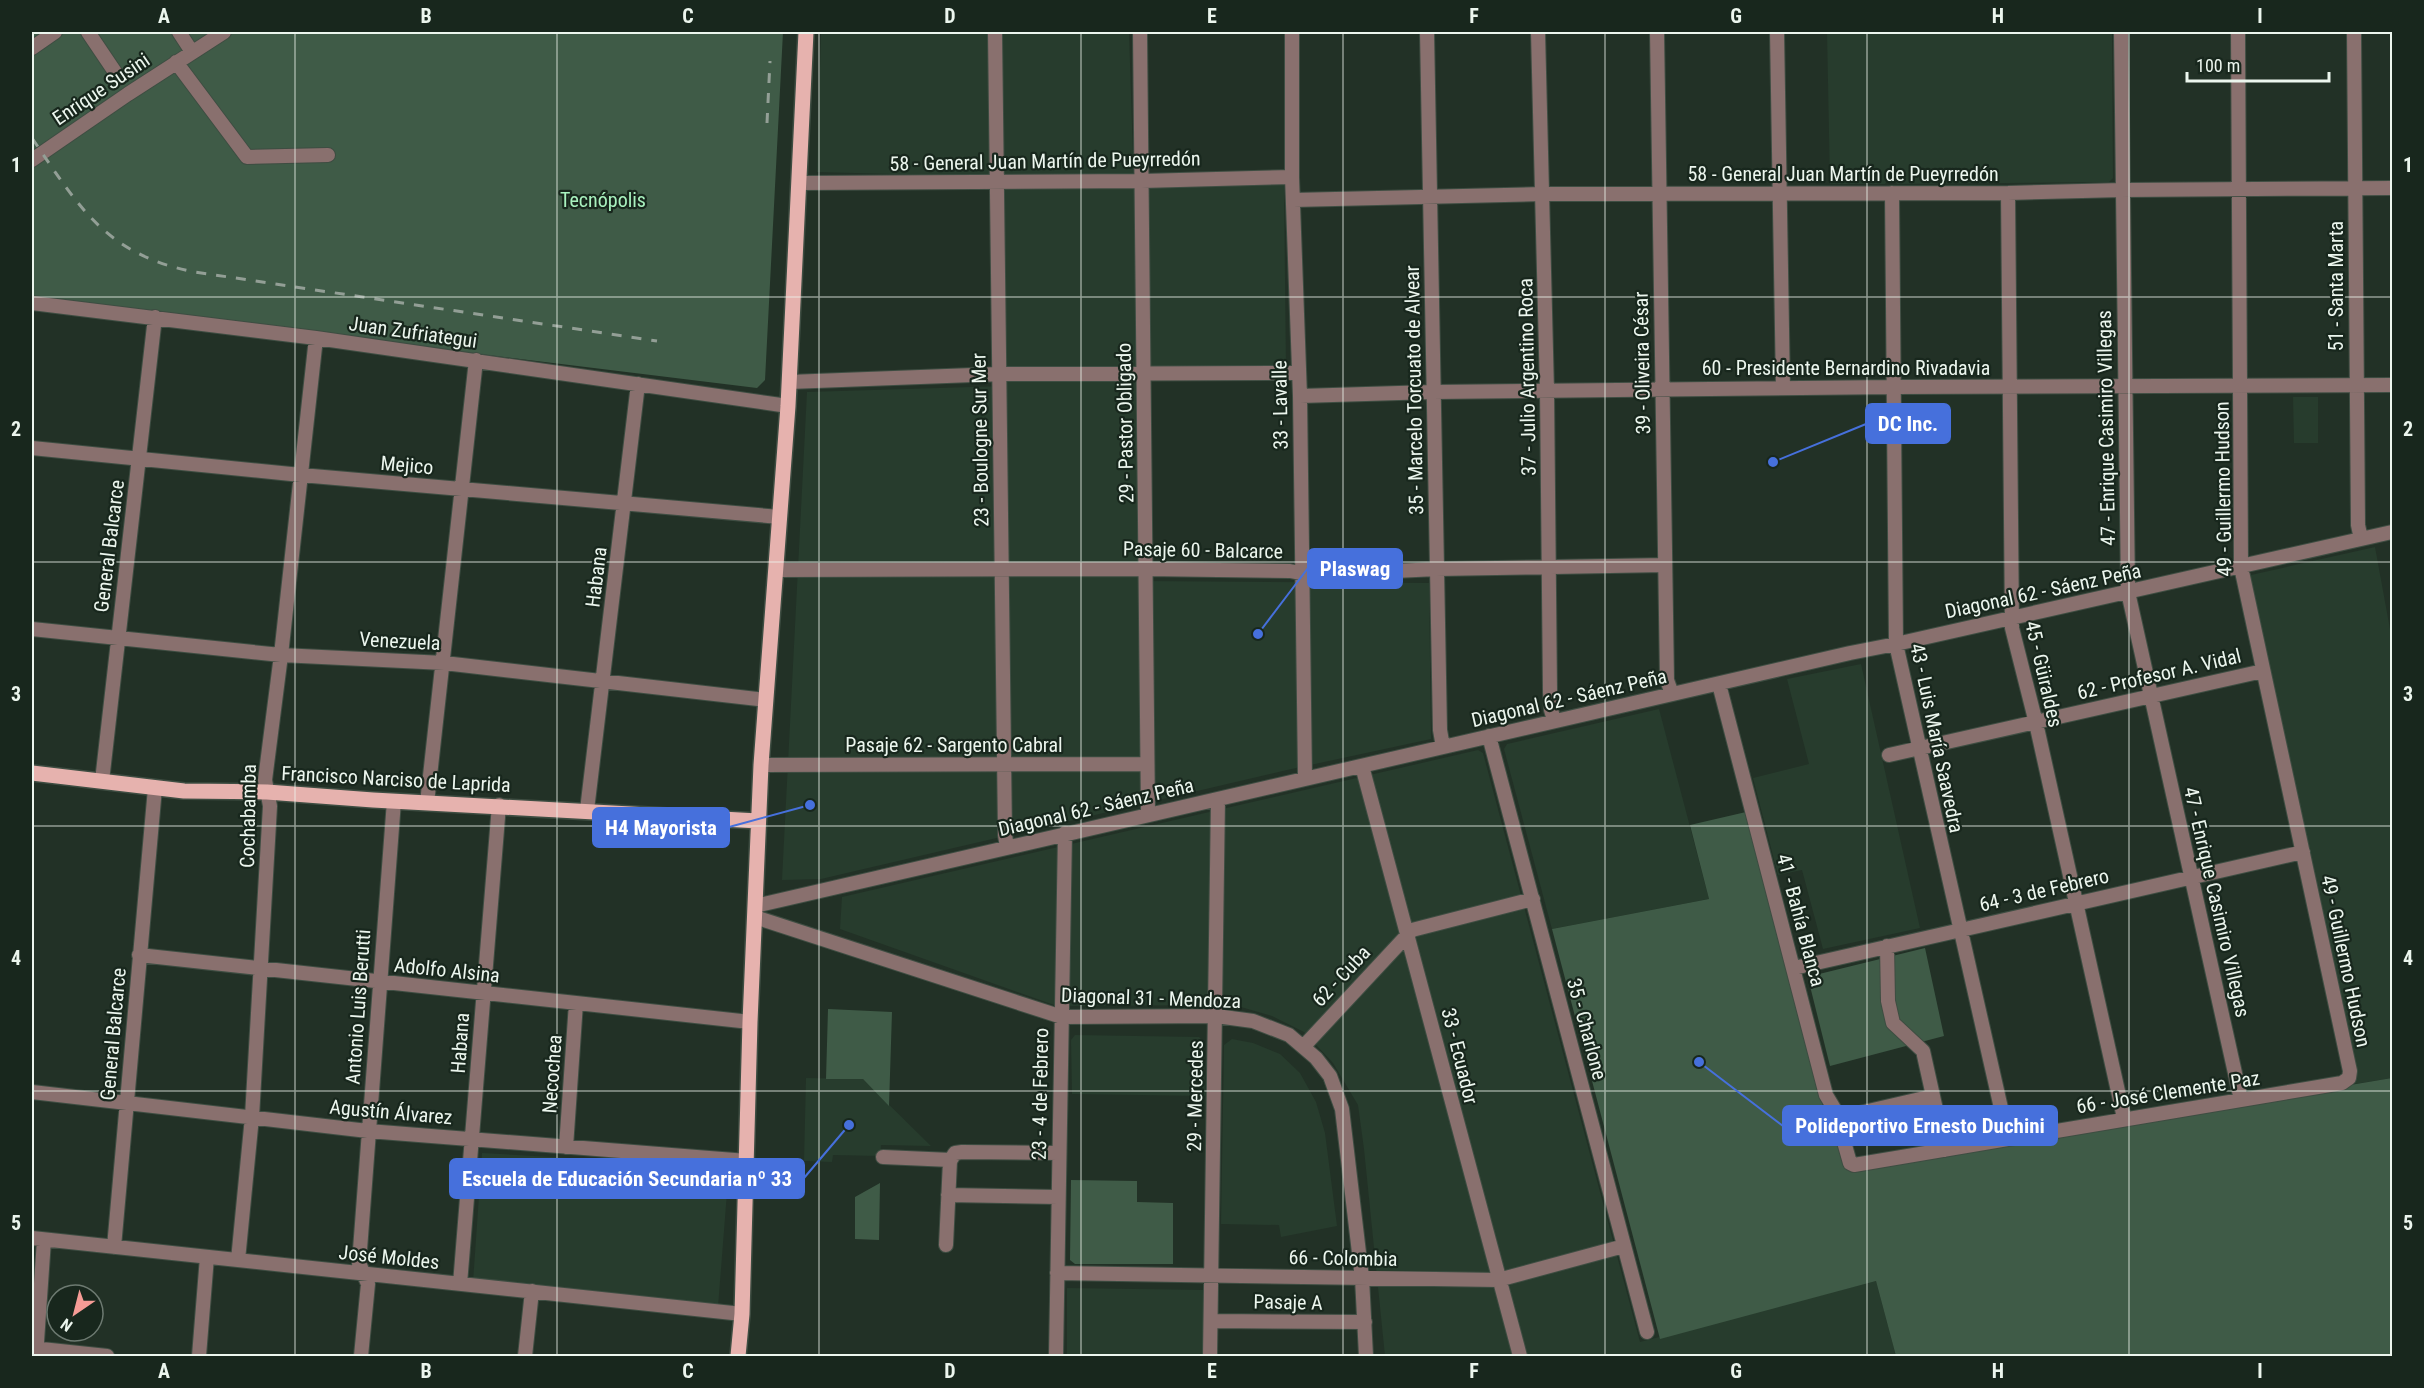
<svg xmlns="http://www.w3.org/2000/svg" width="2424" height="1388" viewBox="0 0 2424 1388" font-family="'Roboto Condensed',sans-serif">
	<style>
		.built { fill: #273c2d }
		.green { fill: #3f5b47 }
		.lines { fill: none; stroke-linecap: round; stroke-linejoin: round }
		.minor-casing { stroke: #3e4d42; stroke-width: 16 }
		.major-casing { stroke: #3e4d42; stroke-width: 18 }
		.minor { stroke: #89706e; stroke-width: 14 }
		.major { stroke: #e6b2ae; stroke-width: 15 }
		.rail { stroke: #939f96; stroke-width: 3; stroke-dasharray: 10 10; stroke-linecap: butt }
		.grid { fill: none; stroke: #ecf6ee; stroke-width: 1.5; stroke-opacity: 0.55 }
		.labels { text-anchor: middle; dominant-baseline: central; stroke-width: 4.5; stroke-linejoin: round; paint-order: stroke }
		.street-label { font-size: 20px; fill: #ecf6ee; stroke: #18271d }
		.park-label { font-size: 20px; fill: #a9f2bf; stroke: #18271d }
		.leader { fill: none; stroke: #4670dc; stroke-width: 2 }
		.callout-dot { fill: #4670dc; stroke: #18271d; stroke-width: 2 }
		.callout { fill: #4670dc; stroke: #4670dc; stroke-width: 2 }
		.callout-label { font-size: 21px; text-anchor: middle; font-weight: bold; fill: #fff }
		.neatline { fill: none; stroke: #ecf6ee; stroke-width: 2 }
		.grid-label { font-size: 20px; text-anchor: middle; font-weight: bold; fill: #ecf6ee }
	</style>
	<rect width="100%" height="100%" fill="#223126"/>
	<path class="built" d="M821 32H1129L1134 187 1284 184 1286 370 1135 368 1140 581 1429 583 1431 739 1287 770 821 879 782 880 807 392 1005 386 1004 177 817 172Z
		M1827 32H2112L2113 178 2109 182H2104L1897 184 1895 181H1887L1885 184H1830Z
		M2293 397H2318V443H2294Z
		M2375 547 2392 640V1078L2355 1084 2310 859 2249 579 2251 575Z
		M1861 664 1920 928 1823 949 1802 870 1778 875 1753 778 1809 764 1787 679Z
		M1659 709 1709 899 1552 929 1504 749 1507 744Z
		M1478 750 1483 753 1640 1342 1876 1281 1896 1356H1385L1364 1149 1358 1105 1333 1063 1304 1032 1272 1016 1234 1005 1057 1006 840 929 842 897Z
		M1075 1035 1199 1037 1204 1042 1205 1096 1072 1094 1071 1040Z
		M1232 1039 1253 1043 1280 1054 1300 1073 1316 1102 1325 1133 1337 1226 1281 1237 1279 1225 1221 1224 1224 1045Z
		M806 1078 863 1079 931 1146 881 1145 880 1156 833 1155 832 1162 804 1161Z
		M482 1153 729 1167 718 1307 473 1282Z
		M1067 1288 1204 1290 1205 1356H1067Z"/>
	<path class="green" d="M32 32H783L765 380 757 388 32 299Z
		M1746 812 1825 1114 1831 1113 1847 1169 2392 1078V1356H1896L1876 1281 1660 1339 1552 929 1709 899 1690 825Z
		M1925 948 1944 1036 1830 1066 1809 982 1811 976Z
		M828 1009 892 1012 889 1106 863 1079H826Z
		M1071 1180 1137 1181V1202L1173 1203V1264H1075L1070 1260Z
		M880 1183 879 1240 855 1239V1197Z"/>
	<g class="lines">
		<defs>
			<path id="minor" d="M88 32 119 78
				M179 32 192 52
				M995 32 1005 835 1007 847
				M1140 32 1148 814
				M1292 32V177L1300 396 1305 778
				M1427 32 1440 730 1443 747
				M1538 32 1547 391 1550 692 1551 710 1554 720
				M1657 32 1667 680 1672 694
				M1777 32 1783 388
				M2121 32 2128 592 2241 1100
				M2354 32 2358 525 2361 539
				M32 48 55 32
				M176 62 247 157 328 155
				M32 160 128 94 224 32
				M799 183 1142 181 1292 177
				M1892 193 1896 644 2008 1139
				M2008 193 2012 628 2036 723 2124 1118
				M1293 200 1542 194 2008 193 2122 190 2392 188
				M32 303 316 338 788 406
				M789 382 999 374 1299 373
				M1300 396 1432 392 1894 387 2392 385
				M32 448 301 475 780 517
				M776 570 1146 569 1290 571 1310 575 1437 569 1665 565
				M32 629 281 655 444 663 766 700
				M1719 684 1826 1095 1835 1110 1850 1163 1854 1165 2342 1083 2349 1078 2350 1071 2241 567 2238 32
				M1489 736 1647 1332
				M1889 755 2263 671
				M761 765 1147 764
				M1362 766 1520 1356
				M102 781 155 317
				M427 803 476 360
				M587 810 638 384
				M755 906 1850 653 1896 644 2392 532
				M755 917 1062 1017 1216 1016 1253 1021 1289 1035 1316 1058 1330 1076 1342 1109 1362 1278 1366 1356
				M1887 946 1888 1001 1893 1023 1923 1051 1945 1150
				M139 955 750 1022
				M1794 968 2303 852
				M1304 1046 1412 930 1533 899
				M32 1092 368 1131 747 1161
				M1838 1118 1933 1096
				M566 1147 576 1003
				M883 1157 951 1160
				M948 1195 1058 1197
				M32 1238 742 1314
				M946 1245 950 1161 955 1153 962 1152 1058 1153
				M114 1247 155 788
				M238 1260 252 1117 270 806 265 780 281 655 316 338
				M1057 1273 1498 1280 1624 1246
				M460 1284 499 805
				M1211 1321 1365 1322
				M32 1348 107 1356
				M36 1356 44 1240
				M199 1356 207 1257
				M361 1356 368 1284 359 1263 394 801
				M525 1356 532 1291
				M1056 1356 1065 833
				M1210 1356 1218 799"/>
			<path id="major" d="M32 773 184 791 267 792 373 800 758 821
				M738 1356 742 1314 750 1022 761 765 788 406 806 32"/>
		</defs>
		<use href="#minor" class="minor-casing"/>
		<use href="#major" class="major-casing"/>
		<use href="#minor" class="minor"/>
		<use href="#major" class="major"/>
		<path class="rail" d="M767 123 770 61
			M32 138C79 207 106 255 195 272L657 341"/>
	</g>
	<path class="grid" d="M295 32V1356M557 32V1356M819 32V1356M1081 32V1356M1343 32V1356M1605 32V1356M1867 32V1356M2129 32V1356M32 297H2392M32 562H2392M32 826H2392M32 1091H2392"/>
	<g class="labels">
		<g class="street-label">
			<text transform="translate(101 89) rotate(-34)">Enrique Susini</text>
			<text transform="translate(1045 161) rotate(-1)">58 - General Juan Martín de Pueyrredón</text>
			<text x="1843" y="174">58 - General Juan Martín de Pueyrredón</text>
			<text transform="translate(2336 286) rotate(-90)">51 - Santa Marta</text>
			<text transform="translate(413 332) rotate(8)">Juan Zufriategui</text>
			<text transform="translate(1642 363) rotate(-91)">39 - Oliveira César</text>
			<text x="1846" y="368">60 - Presidente Bernardino Rivadavia</text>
			<text transform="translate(1527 377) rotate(-91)">37 - Julio Argentino Roca</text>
			<text transform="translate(1414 390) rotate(-91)">35 - Marcelo Torcuato de Alvear</text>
			<text transform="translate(1280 405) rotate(-91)">33 - Lavalle</text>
			<text transform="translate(1125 423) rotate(-91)">29 - Pastor Obligado</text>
			<text transform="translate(2106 428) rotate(-91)">47 - Enrique Casimiro Villegas</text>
			<text transform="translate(980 440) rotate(-91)">23 - Boulogne Sur Mer</text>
			<text transform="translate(407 465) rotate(5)">Mejico</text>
			<text transform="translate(2223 489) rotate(-91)">49 - Guillermo Hudson</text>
			<text transform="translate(109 546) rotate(-83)">General Balcarce</text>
			<text transform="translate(1203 550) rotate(1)">Pasaje 60 - Balcarce</text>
			<text transform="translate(596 577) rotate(-83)">Habana</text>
			<text transform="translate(2043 591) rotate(-12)">Diagonal 62 - Sáenz Peña</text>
			<text transform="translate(400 641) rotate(3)">Venezuela</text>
			<text transform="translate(2044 674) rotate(77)">45 - Güiraldes</text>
			<text transform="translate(2159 674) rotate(-13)">62 - Profesor A. Vidal</text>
			<text transform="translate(1569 698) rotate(-13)">Diagonal 62 - Sáenz Peña</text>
			<text transform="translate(1937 738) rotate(78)">43 - Luis María Saavedra</text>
			<text x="954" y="745">Pasaje 62 - Sargento Cabral</text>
			<text transform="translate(396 779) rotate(3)">Francisco Narciso de Laprida</text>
			<text transform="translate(1096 807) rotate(-13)">Diagonal 62 - Sáenz Peña</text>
			<text transform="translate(248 816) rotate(-89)">Cochabamba</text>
			<text transform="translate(2044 890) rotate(-13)">64 - 3 de Febrero</text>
			<text transform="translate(2217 902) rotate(77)">47 - Enrique Casimiro Villegas</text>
			<text transform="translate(1801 920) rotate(75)">41 - Bahía Blanca</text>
			<text transform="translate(2346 961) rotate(78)">49 - Guillermo Hudson</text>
			<text transform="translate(447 970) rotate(6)">Adolfo Alsina</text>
			<text transform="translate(1341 976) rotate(-47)">62 - Cuba</text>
			<text transform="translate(1151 998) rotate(2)">Diagonal 31 - Mendoza</text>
			<text transform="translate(358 1007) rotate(-86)">Antonio Luis Berutti</text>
			<text transform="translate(1587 1029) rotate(75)">35 - Charlone</text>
			<text transform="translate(113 1034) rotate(-85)">General Balcarce</text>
			<text transform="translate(460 1043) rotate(-86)">Habana</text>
			<text transform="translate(1460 1056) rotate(76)">33 - Ecuador</text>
			<text transform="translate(552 1074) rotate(-86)">Necochea</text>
			<text transform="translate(2168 1092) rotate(-9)">66 - José Clemente Paz</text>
			<text transform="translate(1040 1094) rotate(-89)">23 - 4 de Febrero</text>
			<text transform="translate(1195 1096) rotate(-89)">29 - Mercedes</text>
			<text transform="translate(391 1112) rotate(5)">Agustín Álvarez</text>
			<text transform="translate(389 1257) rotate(6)">José Moldes</text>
			<text transform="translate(1343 1258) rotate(1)">66 - Colombia</text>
			<text transform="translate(1288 1302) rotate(1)">Pasaje A</text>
		</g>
		<g class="park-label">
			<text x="603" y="200">Tecnópolis</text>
		</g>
	</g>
	<path class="leader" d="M1773 462L1866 424M1258 634L1308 568M810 805L729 827M1699 1062L1783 1126M849 1125L804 1178"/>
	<g class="callout-dot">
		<circle cx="1773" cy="462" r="6"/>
		<circle cx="1258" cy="634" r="6"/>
		<circle cx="810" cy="805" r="6"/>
		<circle cx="1699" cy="1062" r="6"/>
		<circle cx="849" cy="1125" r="6"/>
	</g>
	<g class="callout">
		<rect x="1866" y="404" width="84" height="39" rx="6"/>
		<rect x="1308" y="549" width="94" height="39" rx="6"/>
		<rect x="593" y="808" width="136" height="39" rx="6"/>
		<rect x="1783" y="1106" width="274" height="39" rx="6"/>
		<rect x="450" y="1159" width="354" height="39" rx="6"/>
	</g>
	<g class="callout-label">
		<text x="1908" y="431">DC Inc.</text>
		<text x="1355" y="576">Plaswag</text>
		<text x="661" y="835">H4 Mayorista</text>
		<text x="1920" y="1133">Polideportivo Ernesto Duchini</text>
		<text x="627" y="1186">Escuela de Educación Secundaria nº 33</text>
	</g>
	<rect width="2424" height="1388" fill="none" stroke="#18271d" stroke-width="66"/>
	<g transform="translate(75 1313) rotate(215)"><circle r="28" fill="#18271d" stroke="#6d7a71" stroke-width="1.5"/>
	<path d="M0-4.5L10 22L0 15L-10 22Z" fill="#f59c96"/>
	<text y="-9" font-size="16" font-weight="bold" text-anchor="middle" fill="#ecf6ee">N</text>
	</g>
	<path d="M2187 72v9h142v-9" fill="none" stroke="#ecf6ee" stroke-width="3"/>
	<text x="2196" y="72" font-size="18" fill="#ecf6ee" stroke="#18271d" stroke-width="4.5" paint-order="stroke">100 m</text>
	<rect x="33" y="33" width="2358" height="1322" class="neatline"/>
	<g class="grid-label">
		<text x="164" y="23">A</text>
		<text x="426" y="23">B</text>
		<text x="688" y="23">C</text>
		<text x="950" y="23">D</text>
		<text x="1212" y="23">E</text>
		<text x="1474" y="23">F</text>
		<text x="1736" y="23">G</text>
		<text x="1998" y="23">H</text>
		<text x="2260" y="23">I</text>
		<text x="16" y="172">1</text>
		<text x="2408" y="172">1</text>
		<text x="16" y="436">2</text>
		<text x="2408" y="436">2</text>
		<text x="16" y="701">3</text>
		<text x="2408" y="701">3</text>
		<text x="16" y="965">4</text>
		<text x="2408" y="965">4</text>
		<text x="16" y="1230">5</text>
		<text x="2408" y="1230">5</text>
		<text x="164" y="1378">A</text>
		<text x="426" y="1378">B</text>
		<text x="688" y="1378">C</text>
		<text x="950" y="1378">D</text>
		<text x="1212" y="1378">E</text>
		<text x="1474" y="1378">F</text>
		<text x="1736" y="1378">G</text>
		<text x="1998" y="1378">H</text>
		<text x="2260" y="1378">I</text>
	</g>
</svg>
